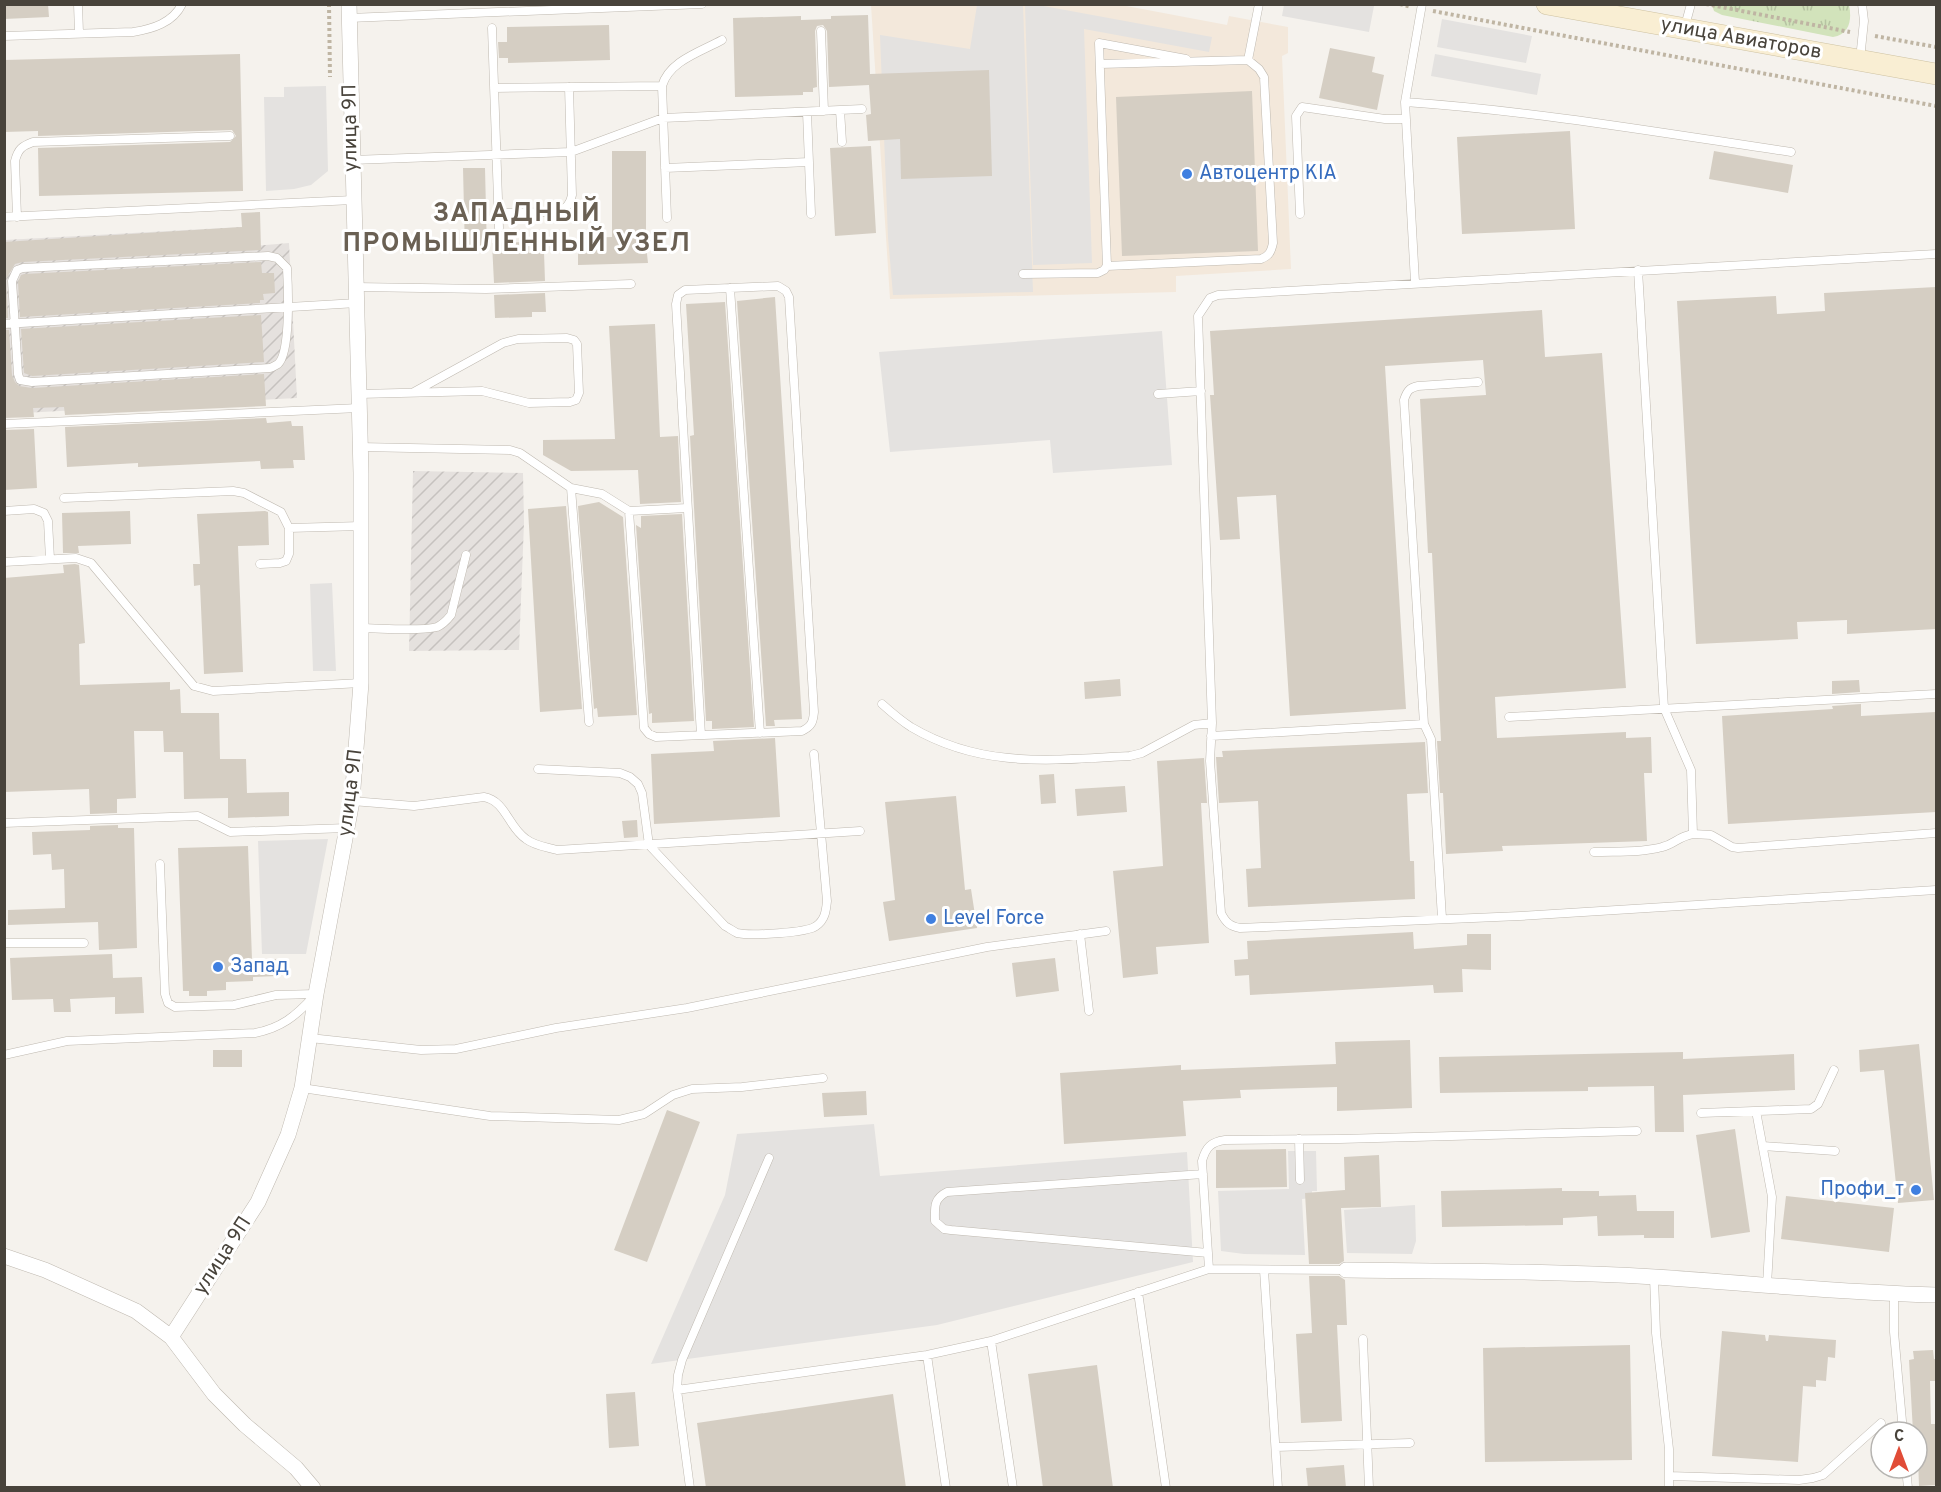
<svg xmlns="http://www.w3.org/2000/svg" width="1941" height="1492" viewBox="0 0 1941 1492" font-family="Overpass,sans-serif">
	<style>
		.commercial { fill: #f3e8db }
		.industrial { fill: url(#industrial-furrows) }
		.grass { fill: url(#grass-tufts) }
		.parking { fill: #e4e2e0 }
		.building { fill: #d5cec3 }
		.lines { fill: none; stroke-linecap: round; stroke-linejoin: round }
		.lane-casing { stroke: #bfb9b0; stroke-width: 9 }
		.street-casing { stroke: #bfb9b0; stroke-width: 16 }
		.secondary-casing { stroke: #cec2a2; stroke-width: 22 }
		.path { stroke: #bfb5a3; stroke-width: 4; stroke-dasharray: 3 3; stroke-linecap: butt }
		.lane { stroke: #fff; stroke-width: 8 }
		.street { stroke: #fff; stroke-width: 15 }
		.secondary { stroke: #f9eed3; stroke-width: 21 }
		.shop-dot { fill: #3f7fe0; stroke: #fff; stroke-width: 2 }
		.labels { text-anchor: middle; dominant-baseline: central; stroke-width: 6; stroke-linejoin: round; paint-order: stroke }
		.street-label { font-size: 20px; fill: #48433b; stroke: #fff }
		.shop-label { font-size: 20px; fill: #366cbe; stroke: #fff; text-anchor: start }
		.district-label { font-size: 26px; font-weight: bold; letter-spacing: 1.5px; fill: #6a6053; stroke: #fff }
	</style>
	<defs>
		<pattern id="industrial-furrows" width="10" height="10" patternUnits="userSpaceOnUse" patternTransform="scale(1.5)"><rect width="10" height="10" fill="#e5e1de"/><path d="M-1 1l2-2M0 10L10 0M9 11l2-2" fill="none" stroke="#c6c2bf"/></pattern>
		<pattern id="grass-tufts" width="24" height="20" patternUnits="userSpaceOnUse" patternTransform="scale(1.5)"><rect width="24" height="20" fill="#d2e3bb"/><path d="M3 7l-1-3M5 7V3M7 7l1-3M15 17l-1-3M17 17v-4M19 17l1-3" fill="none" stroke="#b6c4a2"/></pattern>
	</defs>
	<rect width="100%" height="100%" fill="#f5f2ed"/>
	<path class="commercial" d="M871 5H1121L1227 25 1229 16 1288 27V53L1282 56 1291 269 1176 276V292L890 299Z"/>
	<path class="industrial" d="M241 227 243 247 289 243 297 398 5 414V240Z
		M413 471 523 473 524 523 519 650 409 651Z"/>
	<path class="grass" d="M1712 5H1849C1852 19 1850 34 1833 37L1722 15 1714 11Z"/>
	<path class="parking" d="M1363 4 1374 6 1369 32 1282 16 1284 5Z
		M977 5H1023L1033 292 893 295 888 237 880 35 970 49Z
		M1025 5H1038L1212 37 1209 52 1084 29 1092 263 1033 265Z
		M1442 19 1532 36 1526 63 1437 47Z
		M1435 54 1541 74 1537 95 1431 76Z
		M326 86 328 171 311 185 294 189 266 191 264 97H284V87Z
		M1162 331 1172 465 1053 473 1050 440 890 452 879 352Z
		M332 583 336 671H313L310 584Z
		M328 839 306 954H262L258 841Z
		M874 1124 880 1176 1187 1152 1193 1262 937 1325 651 1364 725 1195 737 1134Z
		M1288 1151H1316L1317 1191H1312V1198L1302 1199 1305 1255 1244 1254 1221 1251 1218 1191 1289 1189Z
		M1415 1205 1416 1241 1412 1254 1347 1253 1344 1210Z"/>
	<path class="building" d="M4 4H48L49 17 4 19Z
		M868 15 870 74 989 70 992 176 901 179 900 139 868 141 866 115 871 114 869 85 829 87 827 31 823 25 817 26 815 31 817 87 813 88V92H803V95L735 97 733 18 801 16V20L831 19V16Z
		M609 25 610 60 508 63V58H499L498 42H507V27Z
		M1330 48 1375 57 1372 72 1384 75 1377 110 1319 98Z
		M240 54 243 191 39 196 38 148 230 142 236 136 232 130 38 136V131L4 132V60Z
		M1252 91 1258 251 1122 256 1116 97Z
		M1570 131 1575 229 1462 234 1457 137Z
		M871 146 876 233 835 236 830 148Z
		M612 151H646V245L648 263 578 265V238L612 237Z
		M1714 151 1793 165 1788 193 1709 179Z
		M463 168H485L487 252H465Z
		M260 212 261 250 23 262 15 264 6 279 8 318H4V242L242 227 241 213Z
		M529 242V253L544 252 545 281 494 283 492 243Z
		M261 262 262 273H274L275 293 263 294 264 300H260V303L20 317 18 282 21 275 24 274Z
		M1936 287V629L1847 634V620L1797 622 1798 639 1696 644 1677 301 1776 296 1777 314 1825 311 1824 293Z
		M545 293 546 312H532V317L495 318 494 295Z
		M775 297 802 719 774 720 775 726H766L737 301Z
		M725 302 754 727 712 729V721H706L690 436 694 435 686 304Z
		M1542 310 1545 357 1602 353 1626 688 1495 697 1497 738 1626 732V738L1651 737 1652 773H1644L1647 841 1502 846 1503 851 1446 854 1443 793H1440L1437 741H1441L1432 553H1428L1420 399 1486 395 1483 360 1385 366 1406 709 1290 716 1276 495 1237 497 1240 539 1220 540 1210 395H1214L1210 331Z
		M261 315 264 362 32 376 24 373 21 329Z
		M655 324 660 437 678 436 681 502 640 504 638 470 571 471 543 455V440L615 439 609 326Z
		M4 330H9L12 375 15 382 19 386 32 388 264 374 266 406 65 415 64 407 33 408 34 417 4 418Z
		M266 418 267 423 291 421 292 426H303L305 460H293L294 468 261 469 260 461 138 467V463L67 467 65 427Z
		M34 429 37 488 4 490V430Z
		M599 502 623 517 637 715 598 717 597 708 594 709 578 506Z
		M566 506 582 709 540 712 528 509Z
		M130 511 131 544 78 546 79 553H63L62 513Z
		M265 511 268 512 269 545 238 546 243 672 204 674 200 585 194 586 193 564H200L197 514Z
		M682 514 694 721 652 723V713L649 714 636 525 641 528V516Z
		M75 564 79 565 85 643 79 644 80 685 170 682V690L180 689 181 713H219L220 759H246L247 793 289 792V816L228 818V798L184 799 183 752H164L163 731H134L136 798 117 799V813L90 814 89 789 4 792V578L64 573 63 565Z
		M1120 679 1121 696 1085 699 1084 682Z
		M1859 680 1860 692 1832 694V681Z
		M1861 704V716L1936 712V812L1728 824 1722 716 1833 709 1832 706Z
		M775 738 780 817 654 824 651 754 714 751 713 741Z
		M1425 742 1428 793 1407 794 1410 861H1414L1415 899 1248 907 1246 869 1261 868 1258 801 1219 803 1216 757H1223L1222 751Z
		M1204 758 1207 803H1201L1209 943 1156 947 1158 974 1123 978 1113 871 1163 866 1157 761Z
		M1054 774 1056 803 1041 804 1039 775Z
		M1125 786 1127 812 1077 816 1075 789Z
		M956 796 965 890 971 889 977 928 889 941 883 902 895 900 885 802Z
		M637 820 638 837 624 838 622 821Z
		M118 825V828H134L137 948 99 950 98 922 8 925V910L65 908 64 869 52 870 51 854 33 855 32 832 90 830V826Z
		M248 846 252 960 276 959 277 976 253 977V981L226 982V990L207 991V996H189V991H183L178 848Z
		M1413 932 1414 949 1467 945V934H1491V970L1462 969 1463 992 1434 993 1433 985 1250 995 1249 975 1235 976 1234 960 1248 959 1247 941Z
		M112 954 113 978 142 977 144 1013 115 1014V997L70 999 71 1012H54L53 999 12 1000 10 958Z
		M1055 958 1059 991 1016 997 1012 963Z
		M1410 1040 1412 1108 1337 1111V1087L1240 1090 1241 1098 1183 1101 1186 1136 1064 1144 1060 1073 1181 1065V1070L1336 1064 1335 1042Z
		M1919 1044 1934 1200 1898 1203 1884 1070 1860 1072 1859 1050Z
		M213 1050H242V1067H213Z
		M1683 1052V1059L1794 1054 1795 1090 1683 1095 1684 1132H1655L1654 1086 1588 1087V1091L1440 1093 1439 1057Z
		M866 1091 867 1115 824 1117 822 1093Z
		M667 1110 700 1122 647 1262 614 1250Z
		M1735 1129 1750 1232 1711 1238 1696 1135Z
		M1286 1149 1287 1187 1216 1188V1150Z
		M1379 1155 1381 1207 1341 1208 1344 1261 1339 1264H1309L1305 1193 1345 1190 1344 1157Z
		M1562 1188V1191H1599V1196L1636 1195 1637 1211H1674V1238H1644V1235L1598 1236 1597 1216 1563 1218V1225L1442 1227 1441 1191Z
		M1786 1196 1894 1208 1889 1252 1781 1239Z
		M1309 1276H1339L1345 1280 1347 1325H1337L1342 1421 1301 1423 1296 1334 1312 1333Z
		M1722 1331 1765 1335 1766 1341H1768L1769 1335 1836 1340 1835 1358 1828 1357 1826 1381 1816 1380V1387L1803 1386 1798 1462 1712 1456Z
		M1630 1345 1632 1460 1485 1462 1483 1348Z
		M1933 1350 1934 1359H1936V1381H1930L1931 1424H1936V1485L1919 1486 1917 1432H1913L1909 1360 1914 1359 1913 1351Z
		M1097 1365 1113 1488H1043L1028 1374Z
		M635 1392 639 1446 609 1448 606 1394Z
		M893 1394 906 1488H706L697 1423Z
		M1344 1465 1346 1488H1308L1306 1468Z"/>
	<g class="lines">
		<defs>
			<path id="lane" d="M78 4 79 33
				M349 18 702 4
				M1685 26 1691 4
				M492 28 499 228
				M821 31 824 111
				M4 36 133 32C152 29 173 23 182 4
				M1860 59 1864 21 1862 4
				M1248 60 1259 4
				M494 88 662 86
				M1405 102C1535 111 1663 133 1791 152
				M840 110 842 142
				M807 112 811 214
				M352 160 571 152 663 118 862 109
				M665 168 809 162
				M498 213 558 212C567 208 570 204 572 195L569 87
				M1300 214 1296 116 1302 107 1385 119H1405
				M4 217 353 200
				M17 217 15 161C18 149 22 146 33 142L230 136
				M667 218 662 86C669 61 700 52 722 40
				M1936 254 1218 295 1210 298 1198 316 1212 723 1210 761 1221 913C1226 923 1230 926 1240 928L1520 916 1936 890
				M268 256 277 258 287 268C288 285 291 352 278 364 278 364 271 368 270 368L32 382 20 380 18 374 12 281 17 270 23 268Z
				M1107 266 1099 43 1186 59
				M1023 274 1098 273 1104 270 1107 266 1261 259C1269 256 1271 252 1273 243L1264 77 1259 69 1248 60 1100 64
				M1415 282 1405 102 1422 4
				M356 287 486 289 631 284
				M730 288 760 733
				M4 324 357 303
				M359 394 482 391 529 403 570 402 576 400 579 393 577 344 574 340 567 338 518 339 503 343 414 392
				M1158 394 1201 391
				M4 424 359 408
				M360 447 510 450 520 453 571 488 589 722
				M571 488 602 494 629 511 687 508
				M64 498 233 491 244 493 281 512 289 528V554L286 561 280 563 260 564
				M4 511 34 509 44 513 48 521 50 559
				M629 511 644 728 649 734 656 737 802 731C812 726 813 722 814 712L789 297 786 291 778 286 685 290 678 295 676 304 701 735
				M289 528 361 526
				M4 562 76 558 91 563 194 686 213 691 361 683
				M361 628C381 628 418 632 437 627 444 624 447 620 451 615L466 555
				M882 704C891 712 900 720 911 727 982 769 1051 760 1130 756L1142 753 1194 725 1212 723
				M1509 717 1936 694
				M1424 724 1431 739 1442 918
				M1211 736 1424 724 1404 400C1407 391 1409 388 1418 386L1478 382
				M538 769 620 773 630 777 638 784 642 793 649 845 725 926C729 928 733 931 737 933 750 936 807 933 816 926 825 920 826 911 827 901L814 754
				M352 801 414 806 484 797C506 801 508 827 526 839 535 846 547 847 557 850L860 831
				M4 823 198 816 230 832 347 828
				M1693 834 1711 835 1732 847 1738 848 1936 833
				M1594 852C1616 851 1641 853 1662 847 1675 844 1677 837 1693 834L1691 770 1664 708 1638 270
				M160 864 165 994 168 1003 175 1007 234 1005 276 995 316 994
				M1080 934 1089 1011
				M4 943H84
				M310 1038 421 1050 456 1049 556 1028 687 1008 987 947 1106 931
				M4 1055 67 1041 255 1033C281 1028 296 1016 313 997
				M302 1088 490 1116 619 1120 644 1114 673 1095 692 1089 742 1087 823 1078
				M1756 1111 1772 1197 1767 1285
				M1701 1113 1811 1109 1818 1104 1834 1070
				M1299 1139 1300 1180
				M1763 1146 1835 1151
				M1203 1174 947 1192C933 1199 935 1208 935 1221L944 1229 951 1230 1208 1253
				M1264 1270 1278 1488
				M1346 1270 1209 1269 1202 1161C1206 1147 1211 1142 1225 1140L1340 1139 1637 1131
				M1654 1277 1656 1333 1669 1449V1488
				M1138 1292 1166 1488
				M1894 1294V1332L1903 1432
				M1363 1339 1369 1488
				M991 1341 1013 1488
				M927 1355 946 1488
				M677 1390 678 1375 682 1360 769 1158
				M1276 1447 1410 1443
				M1906 1468 1908 1488
				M1669 1476 1799 1480 1813 1478 1823 1475 1881 1423
				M690 1488 677 1390 927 1355 991 1341 1209 1269"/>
			<path id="street" d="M4 1256 45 1270 136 1311 171 1337 214 1394 245 1425 296 1468 313 1488
				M1346 1270C1449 1271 1552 1271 1655 1277 1749 1283 1843 1293 1936 1295
				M171 1337 258 1202 288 1135 302 1088 316 994 352 801 361 683V473L349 4"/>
			<path id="secondary" d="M1547 4 1936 74"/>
		</defs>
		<use href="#lane" class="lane-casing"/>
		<use href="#street" class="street-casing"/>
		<use href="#secondary" class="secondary-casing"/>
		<path class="path" d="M329 4 330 77
			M1400 4 1411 7
			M1706 4 1850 32
			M1433 11 1936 106
			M1875 36 1936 47"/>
		<use href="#lane" class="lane"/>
		<use href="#street" class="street"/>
		<use href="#secondary" class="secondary"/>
	</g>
	<g class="shop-dot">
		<circle cx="1187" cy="174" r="6"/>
		<circle cx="931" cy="919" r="6"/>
		<circle cx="218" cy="967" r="6"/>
		<circle cx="1916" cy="1190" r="6"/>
	</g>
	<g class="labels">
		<g class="street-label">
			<text transform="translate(1741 39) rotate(10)">улица Авиаторов</text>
			<text transform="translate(351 128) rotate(-91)">улица 9П</text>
			<text transform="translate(351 793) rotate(-83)">улица 9П</text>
			<text transform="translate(223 1256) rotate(-57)">улица 9П</text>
		</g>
		<g class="shop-label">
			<text x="1199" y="174">Автоцентр KIA</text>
			<text x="943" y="919">Level Force</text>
			<text x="230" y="967">Запад</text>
			<text x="1904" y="1190" text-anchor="end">Профи_т</text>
		</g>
		<g class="district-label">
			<text x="517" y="214">ЗАПАДНЫЙ<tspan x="517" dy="30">ПРОМЫШЛЕННЫЙ УЗЕЛ</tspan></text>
		</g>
	</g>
	<rect width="1941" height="1492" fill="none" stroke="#48433b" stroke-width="12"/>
	<g transform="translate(1899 1450)"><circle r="28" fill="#ffffff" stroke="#b6b4b1" stroke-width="1.5"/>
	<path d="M0-4.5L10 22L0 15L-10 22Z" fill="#e14c37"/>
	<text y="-9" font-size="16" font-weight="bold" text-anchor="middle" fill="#48433b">С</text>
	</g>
</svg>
